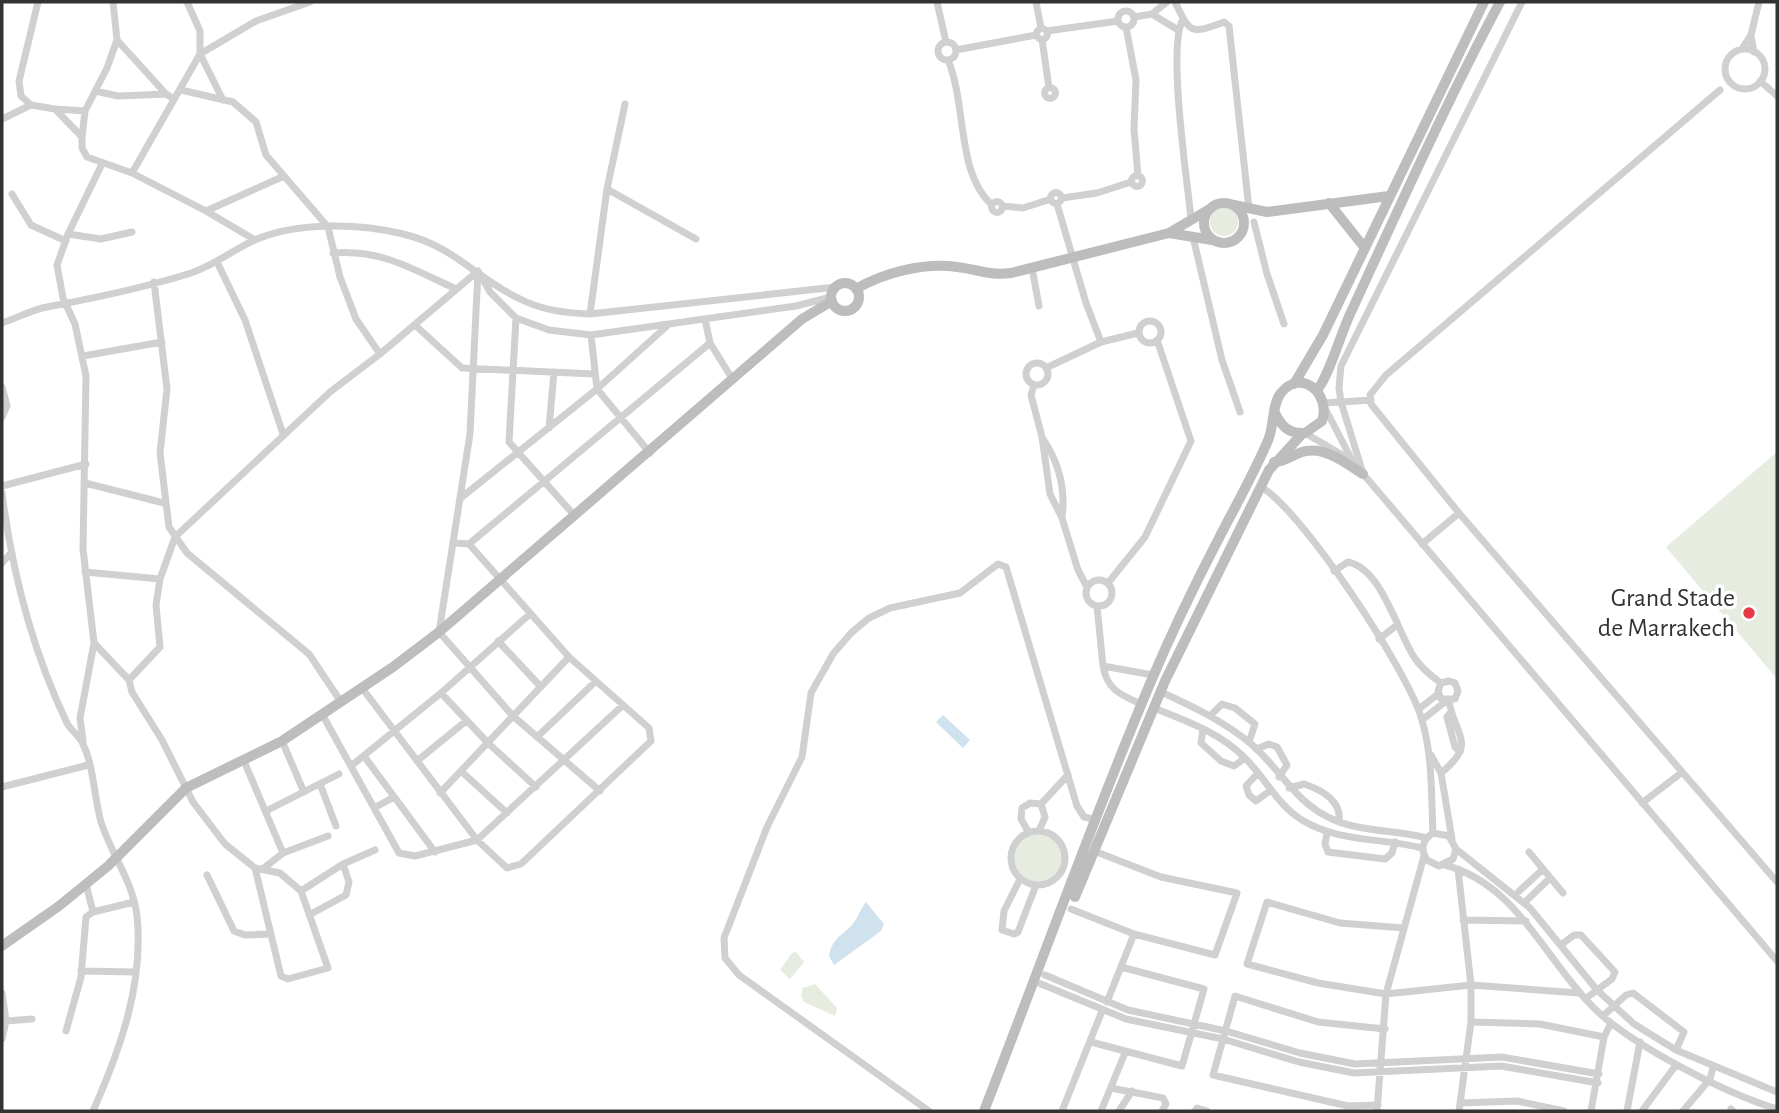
<svg xmlns="http://www.w3.org/2000/svg" width="1779" height="1113" viewBox="0 0 1779 1113" font-family="'Alegreya Sans',sans-serif">
	<style>
		.green { fill: #e6ecdf }
		.water { fill: #cfe2ee }
		.lines { fill: none; stroke-linecap: round; stroke-linejoin: round }
		.street { stroke: #d0d0d0; stroke-width: 7 }
		.secondary { stroke: #bdbdbd; stroke-width: 10 }
		.poi-dot { fill: #e63946; stroke: #fff; stroke-width: 2.5 }
		.labels { text-anchor: middle; dominant-baseline: central; stroke-width: 7; stroke-linejoin: round; paint-order: stroke }
		.poi-label { font-size: 26px; fill: #333; stroke: #fff; text-anchor: end }
	</style>
	<rect width="100%" height="100%" fill="#fff"/>
	<path class="green" d="M1210 222a14 14 0 1 1 28 0a14 14 0 1 1-28 0Z
		M1777 452V679L1666 547Z
		M1014 858a24 24 0 1 1 48 0a24 24 0 1 1-48 0Z
		M796 952 804 962 790 979 780 970 792 953Z
		M815 984 837 1008 835 1016 804 1002 801 996 803 988Z"/>
	<path class="water" d="M943 715 970 740 963 748 936 722Z
		M866 902 884 924 881 931 834 965 829 956C832 939 840 937 851 926 858 919 860 909 866 902Z"/>
	<g class="lines">
		<path class="street" d="M937 2 946 42
			M1036 2 1041 28
			M1175 2C1190 33 1190 35 1224 22L1229 26 1249 209
			M1118 19a8 8 0 1 1 16 0a8 8 0 1 1-16 0Z
			M1152 14 1178 30
			M1134 17 1152 14 1167 2
			M1182 21C1168 52 1187 178 1191 219
			M1126 27 1136 80 1134 129 1138 176
			M1036.5 34a5.5 5.5 0 1 1 11 0a5.5 5.5 0 1 1-11 0Z
			M1047 31 1118 21
			M1751 35 1759 2
			M1042 39 1049 88
			M117 40 166 94
			M938 51a9 9 0 1 1 18 0a9 9 0 1 1-18 0Z
			M1742 49 1751 35 1754 52
			M1725 69a20 20 0 1 1 40 0a20 20 0 1 1-40 0Z
			M956 50 1036 35
			M948 60C967 105 956 173 992 205
			M1760 81 1777 96
			M1044.5 93a5.5 5.5 0 1 1 11 0a5.5 5.5 0 1 1-11 0Z
			M181 90 233 102 256 122 266 155 328 227 340 277 356 319 380 354
			M1720 90 1386 375 1370 395 1371 404 1459 513 1777 882
			M95 91 118 96 166 94 174 99
			M223 100 200 54 256 21 310 2
			M31 105 21 96 19 81 38 2
			M55 109 85 111
			M2 119 31 105 55 109 82 137V148L87 157 132 173 206 211 255 240
			M82 137 85 111 107 68 117 40 113 2
			M132 173 200 54V31L187 2
			M1131.5 181a5.5 5.5 0 1 1 11 0a5.5 5.5 0 1 1-11 0Z
			M607 189 696 239
			M1050.5 198a5.5 5.5 0 1 1 11 0a5.5 5.5 0 1 1-11 0Z
			M12 194 31 225 66 241
			M1062 198 1097 193 1131 182
			M991.5 207a5.5 5.5 0 1 1 11 0a5.5 5.5 0 1 1-11 0Z
			M1057 204 1086 303 1101 342
			M1003 206 1023 208 1051 199
			M206 211 284 176
			M1254 222 1267 274 1284 324
			M68 234 101 239 132 232
			M1193 237 1222 360 1240 412
			M333 253C381 249 412 269 454 288
			M217 262 245 320 283 434
			M1032 268 1039 306
			M478 271 470 434 439 632 513 716 600 791
			M480 274 490 292 516 318 549 330 591 335 796 306 831 297
			M154 282 167 389 160 453 169 527 187 553 309 654 341 702
			M590 314 607 189 625 104
			M516 318 509 442 575 516
			M705 319 710 343 733 380
			M1139 332a11 11 0 1 1 22 0a11 11 0 1 1-22 0Z
			M2 323C17 318 31 310 47 307 95 298 144 288 191 273 215 265 234 249 257 239 299 222 359 223 403 234 454 246 476 278 518 298 541 310 564 313 590 314L836 287
			M415 325 462 368 594 374
			M591 335 597 389 650 453
			M83 356 162 342
			M1026 374a11 11 0 1 1 22 0a11 11 0 1 1-22 0Z
			M1046 368 1101 342 1138 333
			M1034 385 1031 395 1042 437 1050 494 1062 518 1078 570 1087 587
			M2 387 7 406 2 417
			M1325 403 1341 402 1339 388 1341 366 1522 2
			M1326 410 1353 462 1777 961
			M549 428 554 372
			M1305 433 1344 456
			M1043 439C1059 463 1066 488 1062 517
			M1362 470 1341 402 1371 400
			M85 483 164 503
			M2 486 86 464
			M1261 487C1302 510 1407 670 1421 717 1433 755 1431 794 1433 833
			M2 493C12 571 33 652 67 723 71 731 80 736 83 744 94 767 94 797 101 822 111 854 133 881 137 916 144 984 120 1050 93 1111
			M462 497 597 389 668 325
			M469 544 710 343
			M1422 544 1459 513
			M2 563 10 554
			M1334 571 1348 562C1382 569 1397 631 1414 657 1421 668 1431 676 1441 683L1449 681 1455 683 1458 691 1455 699H1441L1438 691 1441 683
			M85 572 160 579
			M1086 593a13 13 0 1 1 26 0a13 13 0 1 1-26 0Z
			M1108 583 1145 537 1191 441 1157 340
			M1097 606 1103 666
			M1379 639 1397 625
			M498 641 541 687
			M94 643 129 680 132 692 162 740 193 802 225 844 255 868 280 873 301 891 328 968 288 979 281 976 255 868
			M129 680 160 647 156 605 160 579 175 537 330 392 380 354 478 271
			M362 688 477 840 507 868 521 864 651 741 649 728 569 657 469 544 455 543
			M1161 692C1192 706 1223 721 1250 743 1280 768 1294 802 1332 819 1360 832 1397 830 1427 838
			M441 693 488 743 536 787
			M1141 704C1121 695 1107 690 1103 666L1153 675
			M1154 708C1186 721 1219 732 1244 757 1265 777 1277 805 1302 820 1337 842 1383 838 1422 848
			M1419 709 1438 694
			M1451 712 1447 717 1455 747 1460 752
			M322 714 399 853 415 856 477 840 622 706
			M1210 716 1222 704 1235 708 1255 724 1249 742
			M1422 720 1446 701
			M1203 729 1201 743 1221 761 1234 766 1245 758
			M537 737 595 682
			M83 741 80 718 94 643 83 549 86 376 75 324 63 298 57 265 68 234 102 164
			M282 741 304 792
			M1256 749 1269 744 1277 747 1287 765 1279 777
			M1431 755 1441 773 1452 839
			M364 756 435 852
			M244 761 283 853 264 868
			M417 761 466 721
			M351 766 441 693 530 614
			M461 771 507 813
			M1258 773 1246 786 1249 795 1256 801 1271 790
			M1441 773C1478 743 1455 737 1449 701
			M320 784 336 826
			M2 787 88 765
			M1289 788 1304 784C1322 790 1342 801 1339 822
			M440 793 569 657
			M1642 803 1681 773
			M374 808 394 797
			M266 811 339 774
			M1039 831 1045 817 1041 804
			M1011 858a27 27 0 1 1 54 0a27 27 0 1 1-54 0Z
			M1029 833 1021 819 1022 808 1030 803 1041 804 1068 775
			M1327 833 1325 844 1328 852 1385 859 1392 853 1395 842
			M1456 849 1453 859 1439 866 1427 860C1420 850 1422 840 1433 833L1449 836 1456 849 1530 908 1597 990 1634 1024 1676 1050 1777 1092
			M1529 852 1563 893
			M283 853 328 836
			M1445 865C1519 885 1545 961 1596 1010 1635 1047 1725 1093 1777 1109
			M1458 869 1471 985V1022L1459 1111
			M207 875 234 931 245 935 269 934
			M1020 879 1004 911 1002 930 1014 934 1018 932 1036 885
			M301 891 343 864 375 850
			M1515 895 1542 870
			M1524 903 1549 879
			M1071 909 1134 934 1215 955 1237 893 1161 877 1094 851
			M93 912 134 902
			M311 914 346 895 349 882 343 864
			M1463 920 1526 921
			M1404 928 1340 923 1267 902 1247 964 1318 983 1386 994 1471 985 1579 993
			M1561 945 1574 935H1581L1615 972 1612 979 1585 999
			M81 971 136 972
			M1045 975 1128 1010 1226 1031 1300 1053 1355 1064 1502 1057 1599 1074
			M1041 984 1126 1019 1223 1039 1299 1062 1354 1073 1501 1066 1598 1083
			M2 993 6 1021 2 1039
			M1107 1002 1134 934
			M1603 1016 1626 995 1633 993 1684 1032 1676 1050
			M6 1021 32 1019
			M1471 1022 1540 1024 1604 1037
			M66 1031 81 977 86 917 93 912 86 884
			M1091 1042 1182 1066 1204 989 1121 967
			M1111 1088 1163 1098 1166 1104 1162 1111
			M1460 1103 1517 1101 1564 1111
			M1378 1105 1348 1106 1213 1075 1235 996 1318 1022 1385 1029
			M1731 1109 1733 1111
			M929 1111 739 975 725 958 724 938 767 827 802 757 811 693 833 654 851 633 869 618 890 608 960 593 998 564 1006 567 1077 806 1084 817 1097 820
			M1062 1111 1102 1011
			M1101 1111 1125 1053
			M1119 1111 1132 1091
			M1195 1111 1197 1108 1207 1111
			M1377 1111 1386 994 1424 856
			M1591 1111 1604 1037 1611 1023
			M1627 1111 1640 1042
			M1642 1111 1676 1065
			M1683 1111 1710 1079 1713 1067"/>
		<path class="secondary" d="M1204 223a20 20 0 1 1 40 0a20 20 0 1 1-40 0Z
			M1329 203 1364 247
			M1234 205 1267 212 1389 196
			M1169 233 1212 240
			M831 297a14 14 0 1 1 28 0a14 14 0 1 1-28 0Z
			M856 289C883 273 924 262 957 267 976 269 990 276 1011 273L1169 233 1208 210
			M1294 384 1323 335 1484 2
			M1317 390C1328 379 1342 330 1351 312 1399 208 1446 103 1500 2
			M1274 462C1287 462 1294 453 1306 451 1326 447 1347 464 1363 474
			M1075 897 1165 681 1269 470 1302 434
			M2 946 59 906 108 866 186 788 282 741 393 667 439 632 802 319 832 301
			M984 1111C1039 970 1090 826 1149 686 1170 636 1194 586 1219 538 1236 505 1255 472 1269 438 1274 424 1272 404 1281 393 1301 368 1331 393 1322 421L1305 433C1289 434 1282 427 1275 413"/>
	</g>
	<circle class="poi-dot" cx="1749" cy="613" r="7"/>
	<g class="labels">
		<g class="poi-label">
			<text x="1735" y="598">Grand Stade<tspan x="1735" dy="30">de Marrakech</tspan></text>
		</g>
	</g>
	<rect width="1779" height="1113" fill="none" stroke="#333333" stroke-width="7"/>
</svg>
